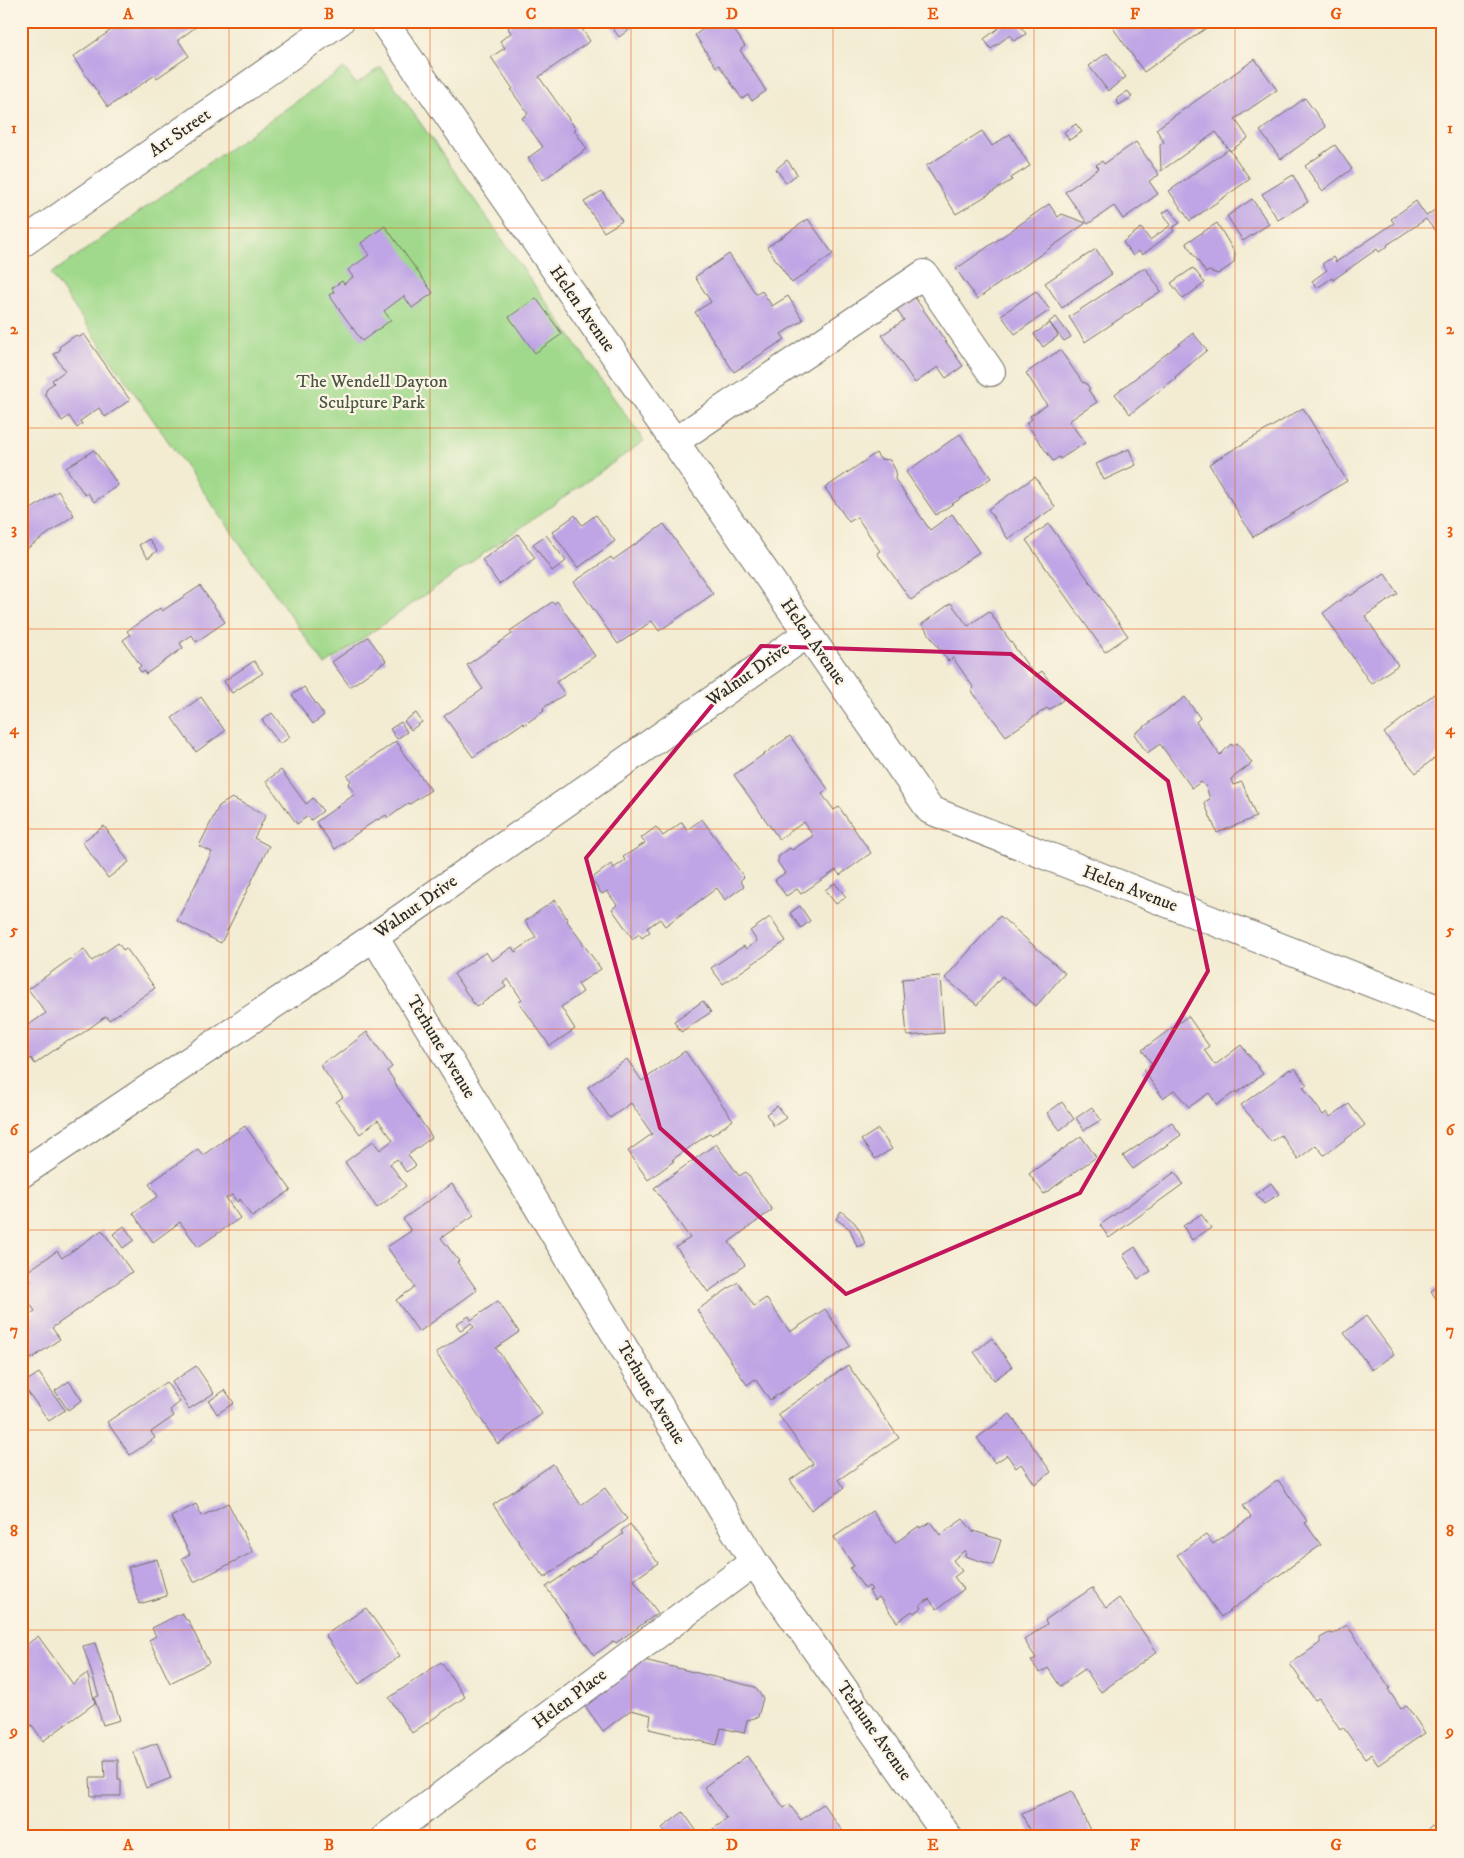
<svg xmlns="http://www.w3.org/2000/svg" width="1464" height="1858" viewBox="0 0 1464 1858" font-family="'IM FELL DW Pica',serif">
	<style>
		.green { fill: #a0d98b; stroke: #66825b }
		.building { fill: #bfa5e5 }
		.lines { fill: none; stroke-linecap: round; stroke-linejoin: round }
		.minor-casing { stroke: #716f66; stroke-width: 30 }
		.minor { stroke: #fff; stroke-width: 28 }
		.marked { fill: none; stroke: #c2185b; stroke-width: 4; stroke-linejoin: round }
		.grid { fill: none; stroke: #e8590c; stroke-width: 1; stroke-opacity: 0.55 }
		.labels { text-anchor: middle; dominant-baseline: central; stroke-width: 4.5; stroke-linejoin: round; paint-order: stroke }
		.street-label { font-size: 18px; fill: #2b2b2b; stroke: #fcf5e5 }
		.park-label { font-size: 18px; fill: #485643; stroke: #fcf5e5 }
		.neatline { fill: none; stroke: #e8590c; stroke-width: 2 }
		.grid-label { font-size: 16px; text-anchor: middle; font-weight: bold; fill: #e8590c }
	</style>
	<rect width="100%" height="100%" fill="#fcf5e5"/>
	<filter id="ink" filterUnits="userSpaceOnUse"><feTurbulence type="fractalNoise" baseFrequency=".02" numOctaves="2"/><feDisplacementMap in="SourceGraphic" scale="10" xChannelSelector="R" yChannelSelector="G"/><feConvolveMatrix kernelMatrix="1 2 1 2 8 2 1 2 1" color-interpolation-filters="sRGB"/></filter>
	<filter id="wash" filterUnits="userSpaceOnUse"><feTurbulence type="fractalNoise" baseFrequency=".0096" numOctaves="4" result="noise"/><feDisplacementMap in="SourceGraphic" scale="20" xChannelSelector="R" yChannelSelector="G"/><feGaussianBlur stdDeviation="1.12" result="paint"/><feColorMatrix in="noise" values="0 0 0 0 0 0 0 0 0 0 0 0 0 0 0 0 0 1.4 0 .05"/><feComposite in="paint" operator="in"/></filter>
	<g filter="url(#wash)">
		<rect width="100%" height="100%" fill="#f3ecd3"/>
		<path class="green" d="M381 67 644 441 325 665 51 274 344 68 356 84Z"/>
		<g id="blocks">
			<path class="building" d="M124 21H204L178 40 189 56 157 78 155 75 108 107 73 57Z
				M517 21H577L590 41 539 77 576 129 574 130 587 149 543 180 528 158 543 147 522 118 528 114 511 90 513 89 491 57 505 48 500 41 511 33 508 28Z
				M611 21H641L619 37 610 24Z
				M714 21H728L745 46 740 50 766 91 752 101 748 95 742 99 719 65 716 67 695 35Z
				M1000 21H1017L1026 34 1014 41 1010 35 991 49 984 39 1003 25Z
				M1122 21H1216L1144 72 1113 28Z
				M1107 53 1126 77 1108 91 1089 66Z
				M1255 59 1277 90 1235 119 1248 138 1230 151 1216 132 1161 171 1160 145 1164 142 1156 129Z
				M1128 91 1132 97 1119 105 1116 99Z
				M1305 98 1326 127 1281 159 1260 131Z
				M1076 124 1082 132 1069 140 1064 132Z
				M982 131 992 146 1010 134 1030 166 1011 178 1012 180 956 214 926 166Z
				M1136 142 1159 175 1149 181 1158 194 1123 219 1114 206 1088 224 1065 192 1099 168 1096 165 1102 161 1104 164Z
				M1335 145 1352 169 1322 191 1305 166Z
				M1229 149 1250 179 1190 221 1169 191Z
				M787 160 797 174 786 183 776 169Z
				M1293 175 1308 202 1278 220 1262 194Z
				M602 191 622 221 604 232 584 202Z
				M1252 199 1269 224 1243 241 1227 216Z
				M1416 201 1426 216 1443 204V226L1435 231 1426 219 1387 245 1388 246 1379 252 1377 249 1333 280 1332 278 1317 288 1312 281 1327 270 1322 264 1333 257 1336 262 1378 234 1394 223 1391 219Z
				M1049 204 1058 217 1062 214 1086 223 977 299 956 269Z
				M1169 209 1180 223 1172 228 1174 231 1142 255 1139 251 1133 256 1123 242 1141 228 1150 240 1171 225 1163 213Z
				M808 219 833 254 792 283 767 247Z
				M1217 223 1235 253 1234 263 1218 274 1209 271 1206 273 1186 243Z
				M385 226 433 293 412 308 404 296 384 311 391 320 362 341 329 295 334 292 332 288 342 281 344 284 353 277 348 270 369 255 361 243Z
				M1096 249 1112 274 1062 308 1045 283Z
				M729 254 756 294 762 291 772 306 788 296 803 320 781 334 785 339 734 372 695 312 711 302 695 277Z
				M1145 267 1161 291 1085 342 1069 317Z
				M1193 268 1205 283 1183 299 1171 283Z
				M1036 291 1050 310 1015 334 1001 315Z
				M913 295 963 366 946 378 938 367 915 383 882 335 904 320 895 308Z
				M536 298 562 334 535 353 509 317Z
				M1056 317 1071 337 1064 341 1049 322Z
				M1050 323 1058 336 1043 347 1034 334Z
				M1193 333 1207 350 1175 377 1176 378 1130 414 1115 394Z
				M84 334 130 400 105 417 99 408 80 421 82 424 77 428 69 416 62 421 45 394 47 388 54 383 52 380 65 371 54 354 60 350 59 347 76 335 78 338Z
				M1060 350 1083 383 1085 382 1090 389 1088 390 1097 402 1069 421 1085 443 1060 459 1059 457 1053 461 1026 423 1032 419 1030 416 1047 405 1026 373Z
				M1303 408 1347 481 1253 537 1209 464Z
				M960 434 991 478 936 515 906 472Z
				M1129 449 1136 465 1104 480 1096 464Z
				M94 450 118 485 94 502 88 493 85 495 66 468Z
				M876 453 880 459 890 460 896 471 895 479 930 530 952 514 979 552 911 600 877 553 880 551 857 517 849 522 825 488Z
				M1035 477 1055 507 1008 539 988 509Z
				M58 491 74 515 21 553V516Z
				M575 515 582 525 596 515 615 541 578 568 552 532Z
				M664 524 713 594 659 631 652 621 618 644 574 582 611 557 613 560Z
				M1049 524 1128 636 1105 652 1026 540Z
				M518 534 535 558 499 584 482 560Z
				M546 535 566 561 552 571 533 544Z
				M149 539 157 551 148 558 139 545Z
				M1385 574 1398 594 1365 616 1398 665 1371 684 1323 613 1349 594 1350 596Z
				M200 586 225 622 196 642 192 635 180 643 183 648 146 674 144 671 141 672 138 668 141 666 123 640 130 635 127 631 160 608 162 611Z
				M557 601 595 656 556 682 565 694 543 708 544 711 524 725 523 723 473 757 444 716 483 689 467 665 512 634 510 631 552 602 554 604Z
				M951 603 968 626 989 611 1035 676 1042 671 1063 700 1049 710 1047 708 1006 736 971 690 974 688 953 658 948 661 922 624Z
				M368 637 386 661 350 687 332 662Z
				M254 661 263 673 232 693 224 681Z
				M304 687 324 715 313 724 292 695Z
				M1443 687V751L1416 773 1384 733Z
				M201 697 225 731 196 752 172 718Z
				M1185 697 1200 718 1196 722 1220 755 1231 744 1232 746 1237 743 1252 763 1231 779 1233 785 1242 782 1256 817 1217 833 1204 802 1210 799 1206 787 1201 782 1192 788 1160 744 1147 753 1134 734Z
				M272 713 290 737 280 744 262 720Z
				M416 713 422 722 411 730 404 721Z
				M401 722 407 732 397 739 390 729Z
				M790 736 828 789 822 794 834 810 839 807 871 853 840 875 836 870 801 894 797 889 786 896 775 880 785 873 777 861 779 859 778 857 790 848 792 850 813 836 804 822 779 839 734 775Z
				M396 741 401 748 400 749 431 790 410 804 409 803 388 818 386 815 378 820 377 819 335 849 316 822 355 794 348 784 351 781 347 776Z
				M281 770 306 804 313 798 323 811 311 820 308 816 297 824 266 781Z
				M232 798 266 815 254 838 269 846 221 943 177 921 212 852 199 846 219 806Z
				M702 819 744 877 740 881 744 886 725 900 717 888 665 926 660 919 647 928 650 932 642 938 639 934 633 939 612 909 617 905 607 891 602 894 591 879 611 864 614 868 625 860 623 857 645 843 641 838 656 827 663 836 682 822 687 830Z
				M104 826 129 862 108 878 82 842Z
				M835 883 846 897 836 904 825 890Z
				M555 900 568 920 567 921 601 969 578 984 583 992 561 1007 575 1029 550 1046 519 1002 522 1000 508 979 503 983 506 987 476 1007 454 974 486 952 492 961 512 947 515 952 536 937 525 921Z
				M800 906 810 921 801 928 790 913Z
				M1000 916 1065 973 1036 1006 1002 976 977 1005 945 978Z
				M770 917 786 941 723 984 711 968 744 946 746 949 757 941 750 931Z
				M118 943 123 950 126 948 155 988 109 1020 106 1016 80 1035 69 1041 68 1040 35 1064 31 1058 29 1060 21 1048V1030L46 1013 28 989 84 949 92 961Z
				M940 976 944 1033 907 1036 902 979Z
				M703 1001 711 1012 681 1032 674 1021Z
				M1188 1016 1209 1046 1204 1050 1215 1065 1241 1045 1263 1074 1237 1093 1236 1091 1217 1105 1209 1093 1189 1107 1174 1090 1163 1098 1143 1070 1152 1064 1142 1050Z
				M367 1032 392 1067 387 1071 394 1080 393 1081 432 1137 408 1155 416 1166 406 1172 397 1159 390 1164 406 1186 377 1208 345 1162 373 1141 380 1150 393 1140 378 1120 360 1134 336 1102 343 1097 320 1065 331 1057 333 1058Z
				M685 1051 733 1120 712 1135 710 1133 672 1160 674 1161 648 1180 628 1151 652 1134 631 1103 610 1118 588 1087 627 1059 642 1081Z
				M1295 1068 1307 1085 1303 1087 1323 1115 1327 1112 1330 1117 1349 1104 1365 1125 1324 1155 1316 1145 1298 1159 1281 1135 1271 1142 1241 1105 1290 1069 1291 1071Z
				M1062 1102 1074 1119 1060 1130 1047 1113Z
				M777 1106 786 1118 774 1126 766 1114Z
				M1092 1107 1101 1120 1084 1130 1076 1118Z
				M1172 1122 1181 1135 1133 1169 1123 1156Z
				M245 1126 291 1190 252 1217 240 1199 237 1202 232 1195 226 1198 240 1218 198 1247 180 1222 153 1242 133 1213 158 1196 149 1184 198 1149 203 1155Z
				M878 1129 892 1149 875 1159 861 1140Z
				M1081 1136 1096 1157 1044 1194 1029 1174Z
				M716 1144 739 1176 746 1172 772 1210 729 1242 745 1265 708 1292 676 1247 690 1238 654 1188Z
				M1175 1172 1183 1184 1109 1238 1100 1225Z
				M1271 1183 1279 1194 1264 1204 1256 1194Z
				M452 1184 474 1215 441 1238 459 1261 457 1262 477 1290 419 1332 396 1300 415 1287 387 1247 411 1231 403 1219Z
				M841 1211 855 1223 861 1233 865 1244 857 1247 850 1229 836 1219Z
				M1201 1214 1211 1228 1192 1240 1183 1226Z
				M124 1226 134 1240 123 1248 113 1234Z
				M102 1230 132 1272 52 1328 60 1339 31 1359 21 1344V1321L35 1311 21 1291V1288L31 1281 25 1273 57 1251 62 1258Z
				M1135 1247 1151 1271 1138 1279 1123 1255Z
				M738 1282 754 1306 766 1298 790 1332 825 1309 850 1346 770 1400 755 1379 747 1385 697 1310Z
				M1443 1283V1315L1438 1307H1439L1437 1303 1438 1302 1431 1291Z
				M498 1301 519 1332 496 1348 542 1414 498 1444 436 1353 474 1327 471 1323 461 1331 456 1324 469 1316 471 1320Z
				M1366 1316 1394 1354 1372 1370 1344 1333Z
				M992 1338 1012 1367 994 1380 974 1352Z
				M848 1365 899 1438 838 1480 844 1488 811 1510 790 1480 813 1464 778 1414Z
				M196 1366 214 1393 189 1409 172 1382Z
				M39 1373 65 1410 49 1421 22 1384Z
				M69 1381 82 1400 68 1410 55 1391Z
				M166 1382 180 1402 170 1410 174 1416 151 1432 155 1438 130 1455 107 1422Z
				M225 1390 234 1403 217 1414 209 1401Z
				M1010 1414 1051 1472 1035 1484 1021 1464 1016 1468 1007 1455 995 1463 977 1438Z
				M553 1464 581 1505 605 1488 627 1519 544 1578 493 1505Z
				M1278 1480 1307 1521 1305 1523 1321 1545 1221 1617 1177 1555 1206 1535 1213 1544 1251 1517 1243 1506Z
				M228 1503 253 1552 194 1582 182 1558 190 1554 171 1517 196 1504 202 1516Z
				M872 1511 895 1543 919 1526 920 1528 930 1522 940 1535 963 1519 974 1533V1531L1001 1540 993 1565 965 1556 966 1551H964L953 1560 962 1571 954 1577 964 1589 937 1609 929 1599 920 1605 922 1608 914 1613 912 1611 897 1622 879 1597 875 1600 869 1591 872 1590 869 1586 865 1589 850 1568 854 1566 834 1537Z
				M630 1524 658 1563 634 1580 658 1613 616 1643 614 1641 594 1655 546 1587 623 1534 621 1531Z
				M157 1559 167 1596 139 1604 128 1567Z
				M1092 1588 1106 1608 1119 1598 1157 1652 1101 1692 1085 1669 1060 1686 1048 1668 1040 1673 1031 1661 1036 1658 1024 1640 1047 1624 1045 1620Z
				M366 1608 400 1656 359 1684 325 1635Z
				M182 1613 186 1620H188L209 1663 170 1683 149 1640 156 1636 152 1628Z
				M1347 1625 1390 1688 1388 1689 1401 1709 1406 1705 1425 1733 1378 1765 1371 1754 1365 1758 1343 1727 1340 1729 1319 1698 1315 1700 1290 1664 1320 1643V1638L1329 1633 1333 1634Z
				M38 1636 73 1684 87 1673 95 1703 43 1741 32 1725 29 1727 21 1717V1649Z
				M95 1643 120 1720 103 1725 94 1697 99 1696 83 1646Z
				M640 1659 755 1687 763 1698 758 1717 747 1720 744 1733 721 1728 717 1745 649 1729 651 1715 631 1710 603 1731 580 1699Z
				M441 1662 465 1697 412 1733 389 1698Z
				M157 1743 171 1778 146 1788 133 1752Z
				M747 1756 784 1808 789 1804 801 1820 823 1804 846 1836 713 1837 709 1832 727 1819 704 1787Z
				M104 1760H118V1779H121V1796H91L90 1778H105Z
				M1072 1791 1093 1837H1032L1022 1814Z
				M683 1812 701 1837H669L662 1828Z
				M1432 1826 1443 1837H1420Z"/>
		</g>
	</g>
	<g filter="url(#ink)">
		<use href="#blocks" fill-opacity="0" stroke="#716f66" stroke-width="1"/>
		<g class="lines">
			<defs>
				<path id="minor" d="M383 21 930 810 1443 1011
					M21 244 340 21
					M674 442 924 274 991 372
					M374 937 754 1562 948 1837
					M21 1174 374 937 807 634
					M386 1837 754 1562"/>
			</defs>
			<use href="#minor" class="minor-casing"/>
			<use href="#minor" class="minor"/>
		</g>
	</g>
	<path class="marked" d="M761 646 1011 654 1168 781 1208 971 1080 1193 846 1294 660 1128 586 858Z"/>
	<path class="grid" d="M229 21V1837M430 21V1837M631 21V1837M833 21V1837M1034 21V1837M1235 21V1837M21 228H1443M21 428H1443M21 629H1443M21 829H1443M21 1029H1443M21 1230H1443M21 1430H1443M21 1630H1443"/>
	<g class="labels">
		<g class="street-label">
			<text transform="translate(180 133) rotate(-35)">Art Street</text>
			<text transform="translate(582 309) rotate(55)">Helen Avenue</text>
			<text transform="translate(813 642) rotate(55)">Helen Avenue</text>
			<text transform="translate(748 675) rotate(-35)">Walnut Drive</text>
			<text transform="translate(1130 889) rotate(21)">Helen Avenue</text>
			<text transform="translate(416 907) rotate(-35)">Walnut Drive</text>
			<text transform="translate(441 1047) rotate(59)">Terhune Avenue</text>
			<text transform="translate(651 1393) rotate(59)">Terhune Avenue</text>
			<text transform="translate(570 1699) rotate(-37)">Helen Place</text>
			<text transform="translate(874 1731) rotate(55)">Terhune Avenue</text>
		</g>
		<g class="park-label">
			<text x="372" y="382">The Wendell Dayton<tspan x="372" dy="21">Sculpture Park</tspan></text>
		</g>
	</g>
	<rect width="1464" height="1858" fill="none" stroke="#fcf5e5" stroke-width="55"/>
	<rect x="28" y="28" width="1408" height="1802" class="neatline"/>
	<g class="grid-label">
		<text x="128" y="19">A</text>
		<text x="329" y="19">B</text>
		<text x="531" y="19">C</text>
		<text x="732" y="19">D</text>
		<text x="933" y="19">E</text>
		<text x="1135" y="19">F</text>
		<text x="1336" y="19">G</text>
		<text x="14" y="133">1</text>
		<text x="1450" y="133">1</text>
		<text x="14" y="334">2</text>
		<text x="1450" y="334">2</text>
		<text x="14" y="534">3</text>
		<text x="1450" y="534">3</text>
		<text x="14" y="734">4</text>
		<text x="1450" y="734">4</text>
		<text x="14" y="935">5</text>
		<text x="1450" y="935">5</text>
		<text x="14" y="1135">6</text>
		<text x="1450" y="1135">6</text>
		<text x="14" y="1335">7</text>
		<text x="1450" y="1335">7</text>
		<text x="14" y="1536">8</text>
		<text x="1450" y="1536">8</text>
		<text x="14" y="1736">9</text>
		<text x="1450" y="1736">9</text>
		<text x="128" y="1850">A</text>
		<text x="329" y="1850">B</text>
		<text x="531" y="1850">C</text>
		<text x="732" y="1850">D</text>
		<text x="933" y="1850">E</text>
		<text x="1135" y="1850">F</text>
		<text x="1336" y="1850">G</text>
	</g>
</svg>
